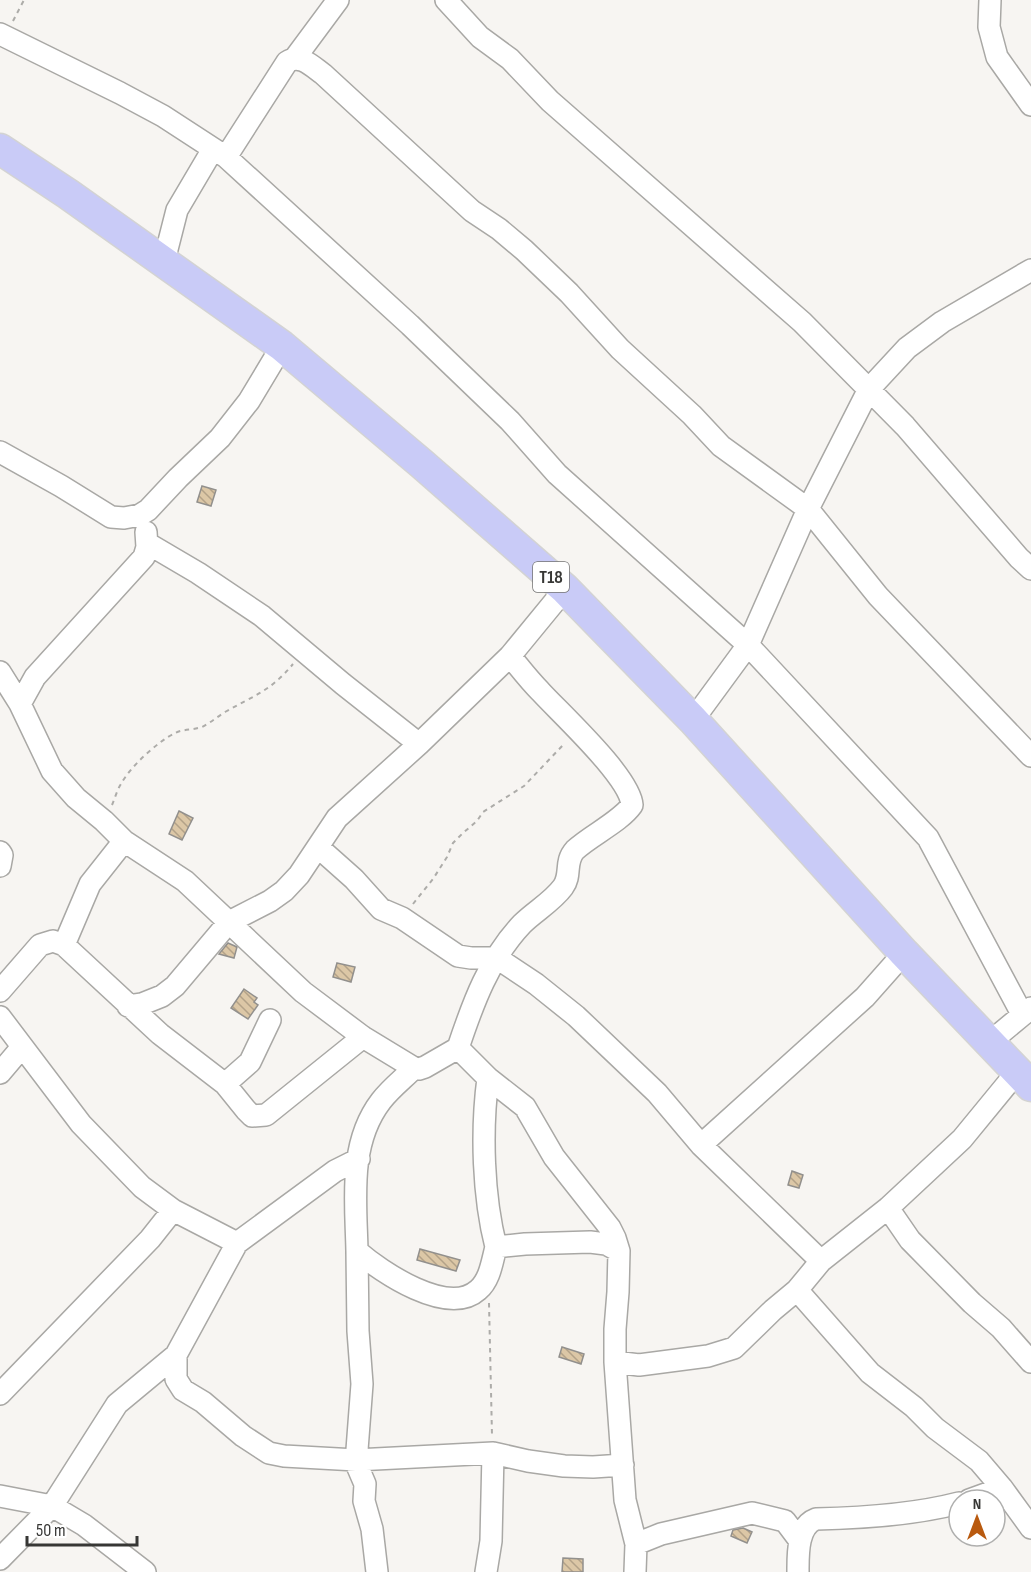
<svg xmlns="http://www.w3.org/2000/svg" width="1031" height="1572" viewBox="0 0 1031 1572" font-family="'Sofia Sans Condensed',sans-serif">
	<style>
		.building { fill: url(#building-back-hatch); stroke: #92908d; stroke-width: 1.5 }
		.lines { fill: none; stroke-linecap: round; stroke-linejoin: round }
		.minor-casing { stroke: #a9a8a5; stroke-width: 24 }
		.highway-casing { stroke: #d3d3d3; stroke-width: 33 }
		.path { stroke: #adaca9; stroke-width: 2; stroke-dasharray: 4.5 4.5; stroke-linecap: butt }
		.minor { stroke: #fff; stroke-width: 21 }
		.highway { stroke: #c9cbf7; stroke-width: 30 }
		.labels { text-anchor: middle; dominant-baseline: central; stroke-width: 5; stroke-linejoin: round; paint-order: stroke }
		.shield { fill: #fff; stroke: #737372; stroke-width: 1.5 }
		.shield-label { font-size: 18px; font-weight: bold; fill: #373735 }
	</style>
	<defs>
		<pattern id="building-back-hatch" width="6" height="6" patternUnits="userSpaceOnUse" patternTransform="scale(1.5)"><rect width="6" height="6" fill="#dcc7a6"/><path d="M-1 5l2 2M0 0l6 6M5-1l2 2" fill="none" stroke="#b3a288"/></pattern>
	</defs>
	<rect width="100%" height="100%" fill="#f7f5f2"/>
	<path class="building" d="M202 486 216 490 211 506 197 502Z
		M179 811 193 818 182 840 169 834Z
		M228 943 237 947 234 958 219 954Z
		M337 963 355 967 351 982 333 977Z
		M244 989 257 998 254 1002 258 1005 248 1019 231 1008Z
		M792 1171 803 1175 799 1188 788 1185Z
		M420 1249 460 1260 456 1271 417 1260Z
		M562 1347 584 1354 581 1364 559 1357Z
		M743 1528 752 1532 747 1543 731 1536 733 1530Z
		M563 1558 583 1559V1572H562Z"/>
	<g class="lines">
		<defs>
			<path id="minor" d="M446 0 480 37 510 59 550 101 802 322 905 426 1019 558 1031 569
				M990 0 989 27 997 57 1031 105
				M0 34 120 93 163 116 226 157 410 325 510 421 557 474 748 645 928 838 1022 1014
				M295 58 338 0
				M226 157 287 62C300 53 313 67 323 74L472 211 499 229 524 250 569 293 620 349 692 415 721 446 808 509 878 596 1031 756
				M164 261 177 210 213 149
				M0 452 61 486 111 517 124 518 140 515 148 510 178 478 220 438 249 401 282 346
				M147 543 198 573 262 616 343 684 419 744
				M0 672 20 704 52 771 76 798 104 821 124 841 185 881 303 992 363 1037 414 1068 419 1069 425 1067 458 1048 488 1078 525 1107 554 1157 610 1228 615 1238 619 1251 618 1292 615 1329V1362L625 1500 636 1544 635 1572
				M20 704 35 677 144 557 147 547 146 532
				M693 720 748 645 808 509 869 389 907 348 942 322 1031 270
				M318 847 354 879 381 909 402 918 458 956 471 958H497L536 984 576 1016 657 1093 701 1145 821 1261
				M0 852 2 855 0 866
				M64 945 90 884 124 841
				M0 991 40 945 53 941 64 945 160 1034 225 1084 246 1110 252 1116 266 1115 363 1037
				M128 1006 142 1004 162 996 175 986 229 922 270 901 284 891 299 875 337 818 419 744 510 656 565 589
				M0 1017 81 1124 142 1187 173 1210 237 1243
				M990 1042 1031 1008
				M458 1048C473 1003 489 959 522 924 535 911 552 902 563 887 572 875 564 862 575 850 591 835 620 822 632 805 630 777 561 714 540 691 529 680 520 668 510 656
				M414 1068C403 1079 390 1089 381 1101 348 1144 356 1201 357 1251 381 1272 448 1317 478 1290 490 1280 492 1262 496 1247L525 1244 590 1242 606 1244 619 1251
				M0 1073 22 1047
				M488 1078C481 1131 483 1196 496 1247
				M225 1084 250 1062 270 1020
				M701 1145 865 997 904 953
				M888 1208 910 1240 972 1303 1001 1328 1031 1362
				M357 1251 358 1331 362 1384 356 1463 365 1484 364 1501 372 1529 377 1572
				M797 1290 870 1373 914 1407 935 1428 979 1461 1002 1488 1031 1528
				M176 1355V1379L183 1390 203 1402 243 1436 269 1453 284 1456 356 1460 493 1453 528 1461 564 1466 593 1467 623 1465
				M615 1362 639 1365 708 1356 734 1348 773 1310 797 1290 821 1261 888 1208 962 1139 1017 1072
				M0 1394 150 1239 173 1210
				M0 1496 52 1506 84 1525 145 1572
				M969 1500 1002 1488
				M636 1544 661 1534 752 1513 785 1521 800 1541
				M0 1559 52 1506 117 1404 176 1355 237 1243 335 1171 359 1159
				M486 1572 491 1541 493 1453
				M798 1572C798 1555 797 1526 816 1519 863 1518 913 1515 959 1503"/>
			<path id="highway" d="M0 149 68 194 282 346 422 464 565 589 693 720 904 953 1031 1086"/>
		</defs>
		<use href="#minor" class="minor-casing"/>
		<use href="#highway" class="highway-casing"/>
		<path class="path" d="M13 21 24 0
			M112 805C115 798 117 790 121 784 130 767 157 742 175 733 183 729 193 730 202 727 210 723 217 717 225 712 253 696 271 691 293 664
			M413 904 433 879 447 857 453 843 463 833 477 821 483 812 524 786 565 743
			M489 1303 492 1435"/>
		<use href="#minor" class="minor"/>
		<use href="#highway" class="highway"/>
	</g>
	<g class="labels">
		<rect class="shield" x="533" y="562" width="36" height="30" rx="4.5"/>
		<g class="shield-label">
			<text x="551" y="577">T18</text>
		</g>
	</g>
	<g transform="translate(977 1518)"><circle r="28" fill="#ffffff" stroke="#afafae" stroke-width="1.5"/>
	<path d="M0-4.5L10 22L0 15L-10 22Z" fill="#b95a0f"/>
	<text y="-9" font-size="16" font-weight="bold" text-anchor="middle" fill="#373735">N</text>
	</g>
	<path d="M27 1536v9h110v-9" fill="none" stroke="#373735" stroke-width="3"/>
	<text x="36" y="1536" font-size="18" fill="#373735" stroke="#ffffff" stroke-width="4.5" paint-order="stroke">50 m</text>
</svg>
